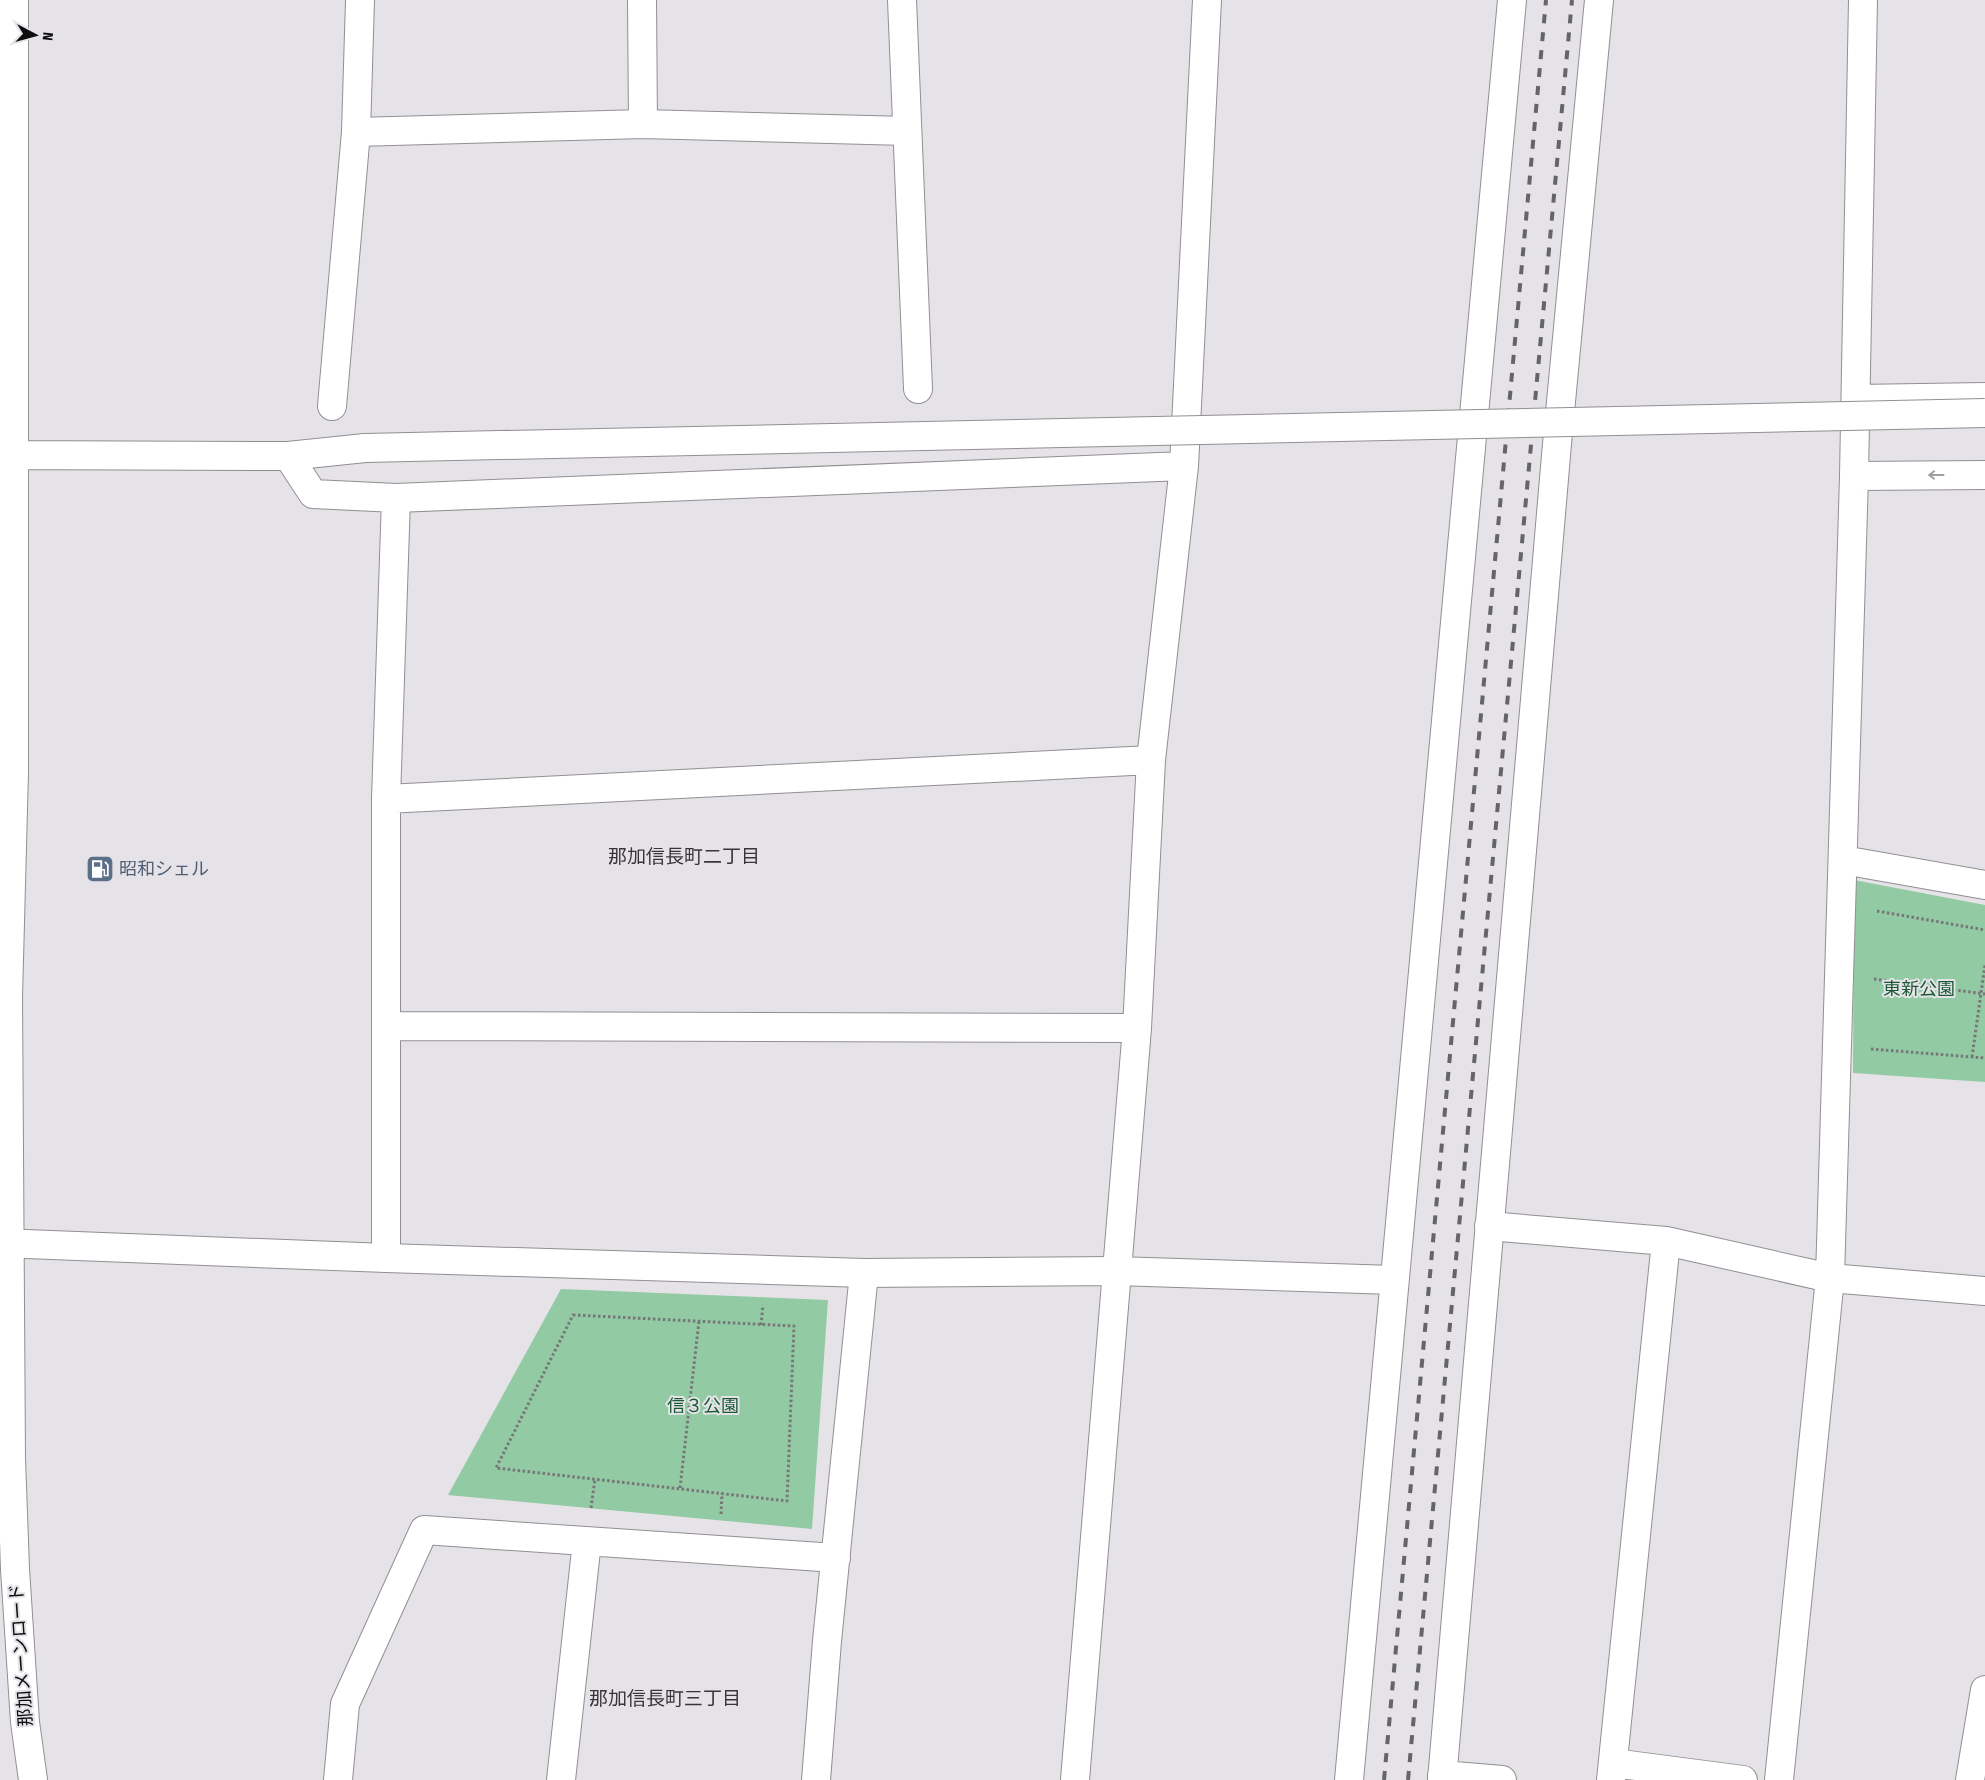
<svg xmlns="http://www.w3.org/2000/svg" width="1985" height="1780" viewBox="0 0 1985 1780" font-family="'Fira Sans Condensed','Noto Sans JP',sans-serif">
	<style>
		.green { fill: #92caa3 }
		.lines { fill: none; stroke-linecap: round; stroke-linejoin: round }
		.street-casing { stroke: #918f92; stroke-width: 30 }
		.secondary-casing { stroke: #918f92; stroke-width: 30 }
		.path { stroke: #777678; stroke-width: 3; stroke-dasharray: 2.5 2.5; stroke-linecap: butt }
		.street { stroke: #fff; stroke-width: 28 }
		.secondary { stroke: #fff; stroke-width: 28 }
		.rail { stroke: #656567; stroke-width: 4; stroke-dasharray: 9 9; stroke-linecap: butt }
		.secondary-bridge-casing { stroke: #918f92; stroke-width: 30; stroke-linecap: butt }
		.secondary-bridge { stroke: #fff; stroke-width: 28 }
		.oneway { stroke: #9f9f9f }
		.labels { text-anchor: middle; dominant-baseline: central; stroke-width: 4; stroke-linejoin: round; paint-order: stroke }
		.service-label { font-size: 18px; fill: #4e5e75; stroke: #e5e3e7; text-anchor: start }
		.park-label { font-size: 18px; fill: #195a35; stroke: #e5e3e7 }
		.street-label { font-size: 18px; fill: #0e0e0f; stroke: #e5e3e7 }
		.neighbourhood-label { font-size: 19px; fill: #383639; stroke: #e5e3e7 }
	</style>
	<rect width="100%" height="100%" fill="#e5e3e7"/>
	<path class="green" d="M1854 880 1985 905V1082L1853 1073Z
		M561 1289 828 1300 812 1529 448 1495Z"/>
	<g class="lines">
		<defs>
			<path id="street" d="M642 0 643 124
				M902 0 918 389
				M356 132 643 124 907 131
				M1856 399 1985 397
				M332 406 356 132 360 0
				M288 456 313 494 396 498 386 799V1258
				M1854 476 1985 475
				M396 498 1184 466
				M386 799 1151 760
				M1843 860 1985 885
				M387 1026 1137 1028
				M1489 1226 1666 1241 1830 1278 1985 1291
				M1613 1763 1743 1780
				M1442 1775 1502 1780
				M338 1780 345 1704 424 1530 836 1558
				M561 1780 587 1541
				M816 1780 827 1641 864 1273
				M1075 1780 1137 1028 1151 760 1184 466 1207 0
				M1349 1780 1512 0
				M1442 1780 1557 444 1599 0
				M1611 1780 1666 1241
				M1779 1780 1830 1278 1854 476 1863 0
				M1970 1780 1985 1690"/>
			<path id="secondary" d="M14 0V772L8 997 11 1458 15 1569 25 1722 33 1780
				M0 455 288 456 365 448
				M0 1243 386 1258 864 1273 1116 1271 1394 1280"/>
		</defs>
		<use href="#street" class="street-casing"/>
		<use href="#secondary" class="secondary-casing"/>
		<path class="path" d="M1877 911 1985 930
			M1874 979 1985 994
			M1871 1049 1985 1058
			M1972 1057 1985 965
			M573 1315 794 1326 787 1501 496 1468Z
			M761 1325 763 1305
			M680 1488 699 1321
			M591 1508 595 1479
			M721 1514 722 1493"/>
		<use href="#street" class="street"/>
		<use href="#secondary" class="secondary"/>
		<path class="rail" d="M1384 1780 1546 0
			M1408 1780 1572 0"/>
		<defs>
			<path id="secondary-bridge" d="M365 448 1985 413"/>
		</defs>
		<use href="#secondary-bridge" class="secondary-bridge-casing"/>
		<use href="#secondary-bridge" class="secondary-bridge"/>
	</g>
	<defs><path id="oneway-shaft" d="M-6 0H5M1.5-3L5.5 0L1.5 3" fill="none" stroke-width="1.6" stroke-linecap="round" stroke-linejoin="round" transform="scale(1.25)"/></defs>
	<use class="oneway" href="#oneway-shaft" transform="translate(1936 475) rotate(180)"/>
	<defs>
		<symbol id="fuel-square" viewBox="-11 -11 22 22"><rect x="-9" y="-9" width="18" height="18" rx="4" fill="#5c6f8a" stroke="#e5e3e7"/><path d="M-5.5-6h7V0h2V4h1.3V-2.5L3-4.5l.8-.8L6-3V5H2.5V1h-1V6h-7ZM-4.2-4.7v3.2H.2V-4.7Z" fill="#fff"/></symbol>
	</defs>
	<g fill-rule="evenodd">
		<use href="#fuel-square" x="84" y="853" width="32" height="32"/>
	</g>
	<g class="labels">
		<g class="service-label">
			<text x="119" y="869">昭和シェル</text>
		</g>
		<g class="park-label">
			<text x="1919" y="989">東新公園</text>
			<text x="703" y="1406">信３公園</text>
		</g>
		<g class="street-label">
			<text transform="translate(21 1655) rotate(-94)">那加メーンロード</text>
		</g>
		<g class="neighbourhood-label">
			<text x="684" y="856">那加信長町二丁目</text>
			<text x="665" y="1698">那加信長町三丁目</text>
		</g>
	</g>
	<g transform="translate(35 35) rotate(96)" stroke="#e5e3e7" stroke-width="4" paint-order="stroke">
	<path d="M0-4L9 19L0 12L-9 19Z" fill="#0e0e0f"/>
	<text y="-8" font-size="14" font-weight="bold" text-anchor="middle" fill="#0e0e0f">N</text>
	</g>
</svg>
